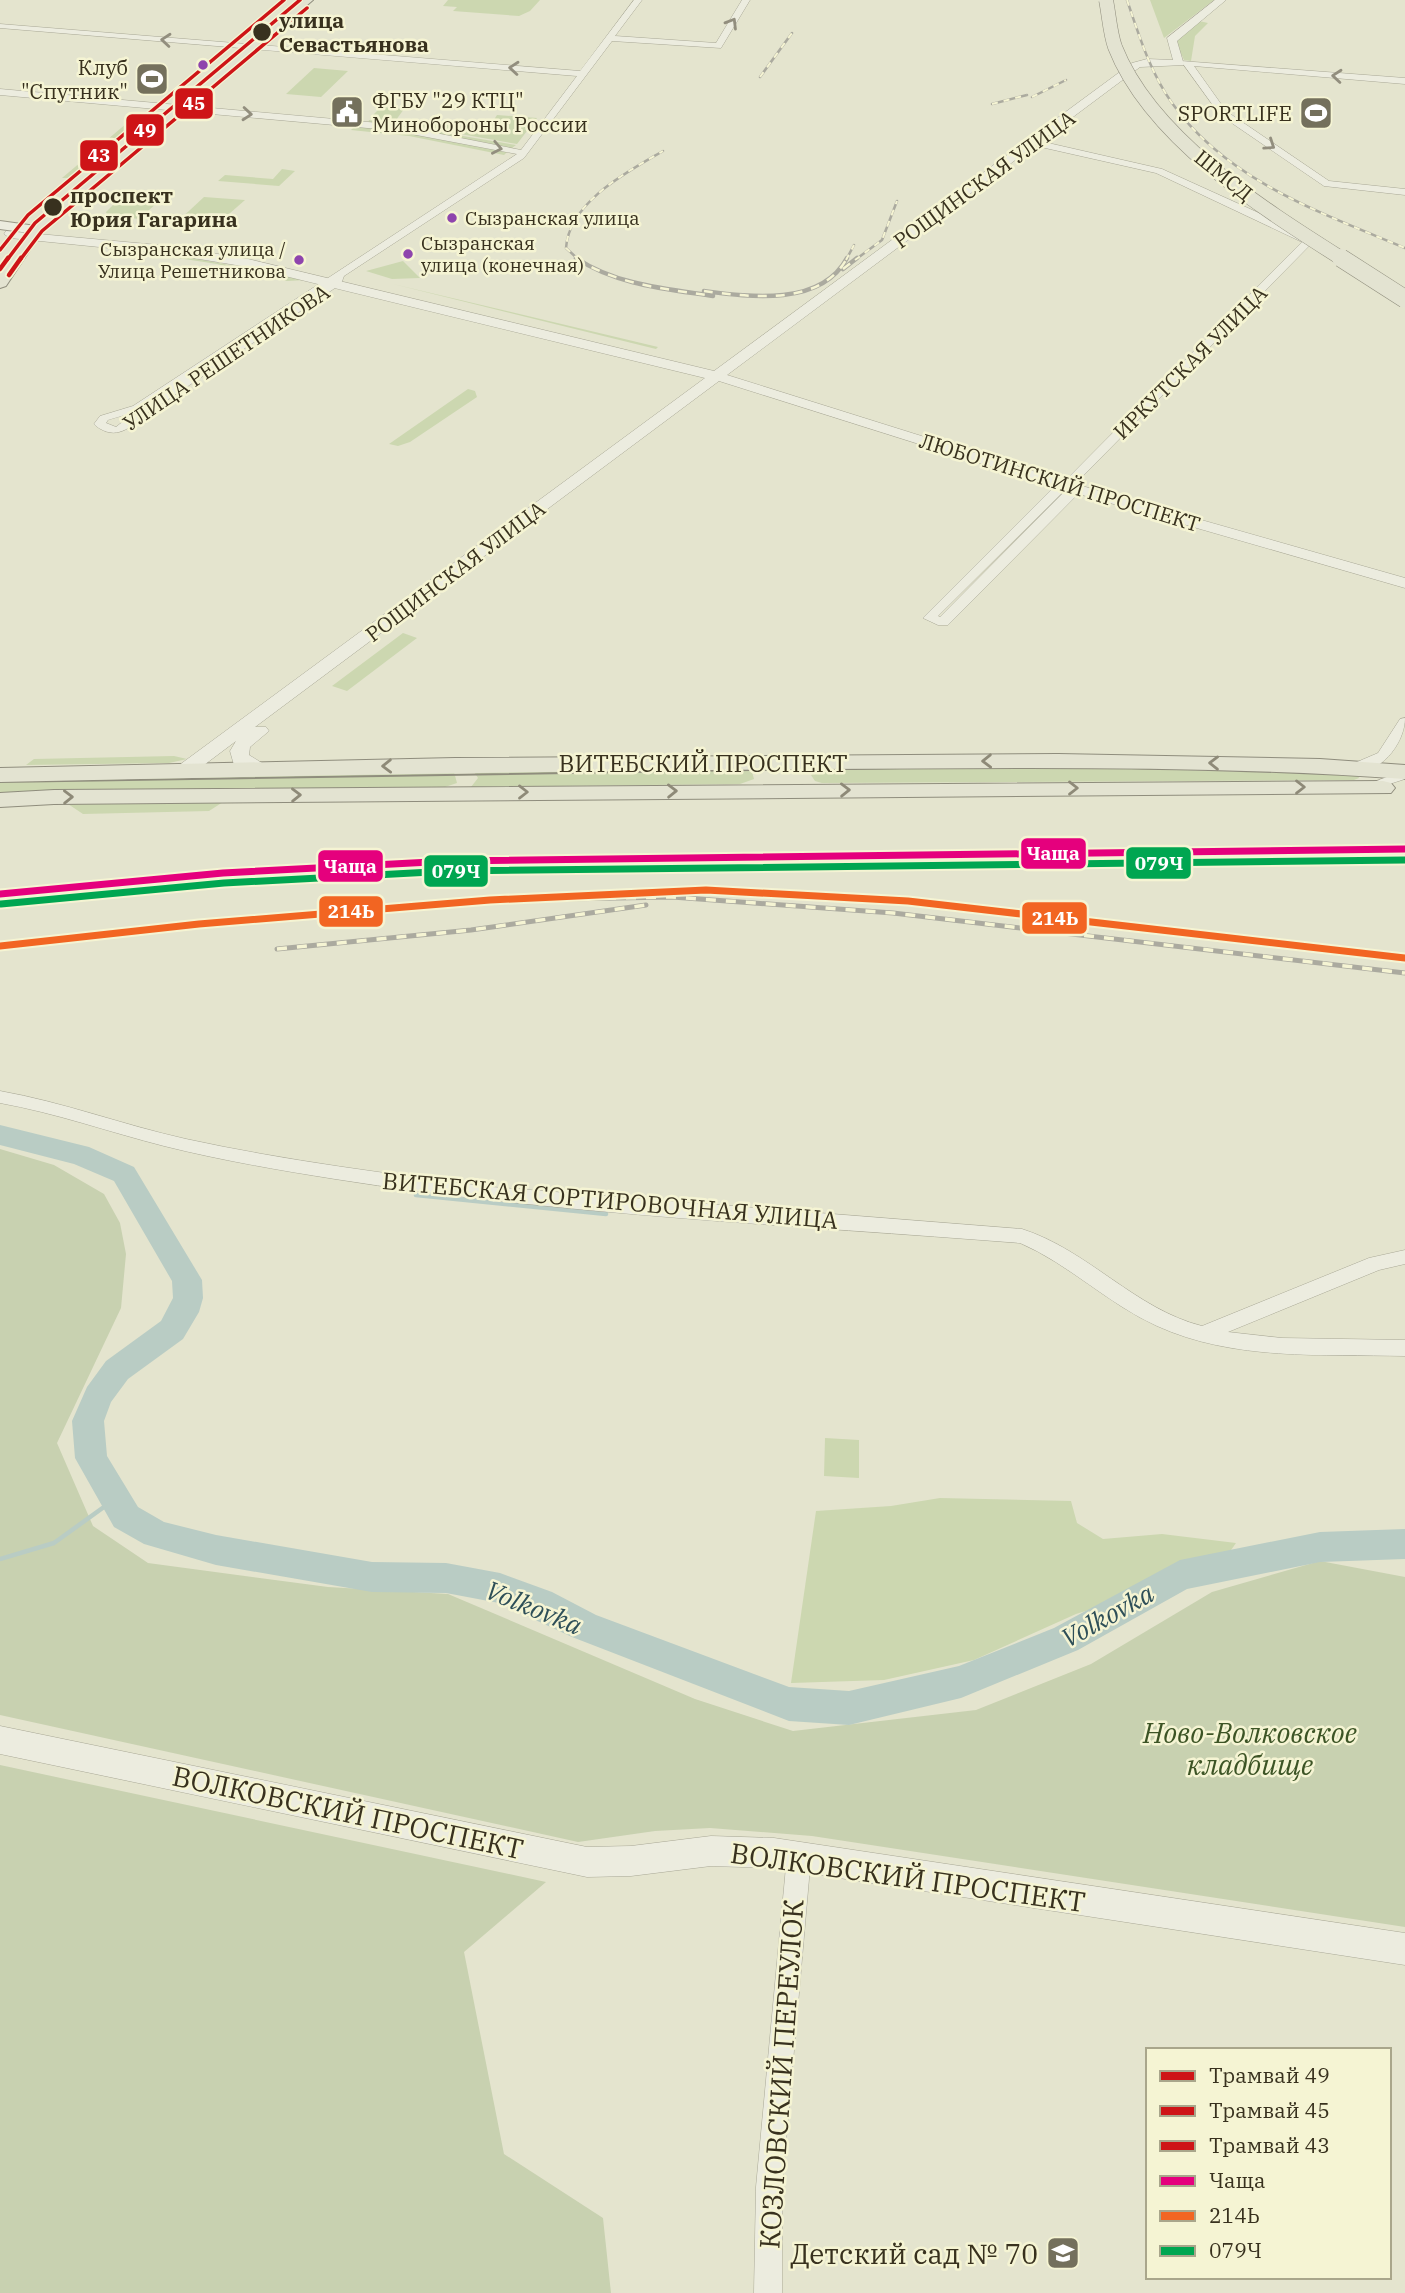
<svg xmlns="http://www.w3.org/2000/svg" width="1405" height="2293" viewBox="0 0 1405 2293" font-family="'IBM Plex Serif',serif">
	<style>
		.green { fill: #ccd7b0 }
		.cemetery { fill: #c8d1b0 }
		.lines { fill: none; stroke-linecap: round; stroke-linejoin: round }
		.stream { stroke: #b9ccc4; stroke-width: 4.5 }
		.river { fill: #b9ccc4; fill-rule: evenodd }
		.minor-casing { stroke: #a9a896; stroke-width: 1 }
		.tertiary-casing { stroke: #a9a896; stroke-width: 1 }
		.secondary-casing { stroke: #999786; stroke-width: 2 }
		.primary-casing { stroke: #8f8d7d; stroke-width: 2 }
		.minor { fill: #ececdf; fill-rule: evenodd }
		.tertiary { fill: #ececdf; fill-rule: evenodd }
		.secondary { fill: #ececdf; fill-rule: evenodd }
		.primary { fill: #e3e3d1; fill-rule: evenodd }
		.rail-far2-casing { stroke: #abaa9f; stroke-width: 2.5 }
		.rail-far1-casing { stroke: #abaa9f; stroke-width: 4.5 }
		.rail-casing { stroke: #abaa9f; stroke-width: 5 }
		.rail-far2 { stroke: #f5f4d3; stroke-width: 2; stroke-dasharray: 6; stroke-linecap: butt }
		.rail-far1 { stroke: #f5f4d3; stroke-width: 2.5; stroke-dasharray: 9; stroke-linecap: butt }
		.rail { stroke: #f5f4d3; stroke-width: 3.5; stroke-dasharray: 10; stroke-linecap: butt }
		.primary-bridge-far1-casing { stroke: #8f8d7d; stroke-width: 15; stroke-linecap: butt }
		.primary-bridge-casing { stroke: #8f8d7d; stroke-width: 19; stroke-linecap: butt }
		.primary-bridge-far1 { stroke: #e3e3d1; stroke-width: 14 }
		.primary-bridge { stroke: #e3e3d1; stroke-width: 18 }
		.rail-1-casing { stroke: #f5f4d3; stroke-width: 11 }
		.rail-2-casing { stroke: #f5f4d3; stroke-width: 11 }
		.rail-3-casing { stroke: #f5f4d3; stroke-width: 11 }
		.rail-1 { stroke: #e5007d; stroke-width: 7 }
		.rail-2 { stroke: #f26522; stroke-width: 7 }
		.rail-3 { stroke: #00a651; stroke-width: 7 }
		.tram-1-far1-casing { stroke: #f5f4d3; stroke-width: 6 }
		.tram-1-casing { stroke: #f5f4d3; stroke-width: 8 }
		.tram-2-far1-casing { stroke: #f5f4d3; stroke-width: 6 }
		.tram-2-casing { stroke: #f5f4d3; stroke-width: 8 }
		.tram-3-casing { stroke: #f5f4d3; stroke-width: 6 }
		.tram-1-far1 { stroke: #ce1417; stroke-width: 3.5 }
		.tram-1 { stroke: #ce1417; stroke-width: 4.5 }
		.tram-2-far1 { stroke: #ce1417; stroke-width: 3.5 }
		.tram-2 { stroke: #ce1417; stroke-width: 4.5 }
		.tram-3 { stroke: #ce1417; stroke-width: 3.5 }
		.oneway { stroke: #928e7e }
		.oneway2 { stroke: #8e8a78 }
		.stop-dot { fill: #38311e; stroke: #f5f4d3; stroke-width: 2.5 }
		.bus-dot { fill: #8e44ad; stroke: #f5f4d3; stroke-width: 2.5 }
		.labels { text-anchor: middle; dominant-baseline: central; stroke-width: 5; stroke-linejoin: round; paint-order: stroke }
		.far-bus-label { font-size: 19px; fill: #38311e; stroke: #f5f4d3; text-anchor: start }
		.far-stop-label { font-size: 21px; font-weight: bold; fill: #38311e; stroke: #f5f4d3; text-anchor: start }
		.far-poi-label { font-size: 21px; fill: #38311e; stroke: #f5f4d3; text-anchor: end }
		.far-street-label { font-size: 21px; fill: #38311e; stroke: #f5f4d3 }
		.street-label { font-size: 24px; fill: #38311e; stroke: #f5f4d3 }
		.water-label { font-size: 26px; font-style: italic; fill: #2e4f58; stroke: #f5f4d3 }
		.near-park-label { font-size: 28px; font-style: italic; fill: #3c5425; stroke: #f5f4d3 }
		.near-street-label { font-size: 28px; fill: #38311e; stroke: #f5f4d3 }
		.near-poi-label { font-size: 28px; fill: #38311e; stroke: #f5f4d3; text-anchor: end }
		.line-badge { stroke: #f5f4d3; stroke-width: 2.5 }
		.badge-label { font-size: 19px; text-anchor: middle; font-weight: bold; fill: #fff }
	</style>
	<rect width="100%" height="100%" fill="#e4e4ce"/>
	<path class="green" d="M448 0H540L530 11 519 16 453 11 457 7 443 6Z
		M1150 0H1214L1164 38Z
		M1199 21 1208 23 1195 36 1191 61 1184 60 1176 43 1178 37Z
		M314 68 348 71 321 97 286 94Z
		M381 107 404 109 396 120 459 126 457 129 489 128 497 115 537 118 517 144 370 118Z
		M140 112 147 113 68 178H62Z
		M369 120 516 145 512 148 368 123Z
		M355 126 408 132 507 152 504 155 409 136 351 130Z
		M282 169 295 171 279 186 218 181 225 175 273 179Z
		M204 197 245 200 229 214 209 213 195 224 176 223Z
		M119 199 158 202 139 219 107 215 106 212 113 205 124 201Z
		M168 253 305 280 287 281 217 264 165 256Z
		M403 261 420 278 392 279 366 271Z
		M393 284 658 347 656 349Z
		M468 389 475 391 477 397 410 442 398 446 389 444Z
		M403 633 417 638 347 691 332 686Z
		M174 756 187 759 169 763 26 765 34 759Z
		M1077 767 1358 775 1359 778 1354 780 822 783 815 781 811 775 819 769Z
		M744 769 752 772 754 779 740 784 471 787 478 778 473 770Z
		M454 772 457 783 445 787 100 790 0 794V781Z
		M223 802 209 811 83 814 68 804Z
		M825 1438 859 1440V1478L824 1476Z
		M940 1498 1071 1501 1077 1523 1103 1539 1162 1534 1236 1543 1217 1570 1076 1614 974 1660 884 1680 791 1683 816 1511 891 1506Z"/>
	<path class="cemetery" d="M0 1149 54 1165 104 1194 120 1223 126 1254 121 1308 57 1443 93 1526 148 1563 328 1587 448 1594 695 1699 793 1731 976 1710 1091 1664 1212 1592 1320 1561 1405 1577V1927L812 1836 710 1828 655 1831 578 1842 0 1715Z
		M0 1765 546 1882 464 1952 504 2154 603 2218 611 2293H0Z"/>
	<g class="lines">
		<path class="stream" d="M416 1195 606 1214
			M0 1559 54 1543 115 1499"/>
		<path class="river" d="M0 1125 89 1147 134 1167 202 1280 203 1298 199 1312 183 1339 128 1379 111 1402 104 1421 107 1456 138 1507 164 1522 216 1535 372 1562 446 1563 500 1573 552 1592 596 1615 789 1687 849 1691 959 1666 1054 1628 1180 1560 1320 1532 1405 1529V1559L1320 1562 1187 1589 1078 1650 961 1698 849 1725 789 1721 572 1637 499 1603 446 1593 372 1592 216 1565 144 1544 114 1527 75 1458 72 1421 87 1387 106 1361 161 1321 173 1298 172 1281 114 1181 74 1164 0 1145Z"/>
		<defs>
			<path id="minor" d="M634 0H642L615 36 716 43 742 0H750L721 48 612 41 524 158 344 276 341 284 146 414C130 428 116 441 96 426L94 424 100 416 133 406 517 154 390 130 0 95V89L390 124 521 150 577 76 0 28V24L580 71ZM135 412 116 427 106 423 108 420Z
				M1181 61 1405 78V84L1194 66 1226 111 1329 181 1405 189V195L1324 186 1220 115Z
				M1035 140 1162 169 1303 233 1313 242 1078 481 1082 489 1080 492 948 625H938L923 618 1059 482 1068 478 1302 242 1156 173 1032 145ZM1069 487 940 617 938 616 1067 488Z
				M1405 718C1405 744 1379 777 1350 771V765L1378 753 1400 719Z
				M1405 770V779L1368 791 1361 787Z
				M0 1091C63 1102 123 1125 186 1139 287 1161 390 1174 492 1187L1022 1229C1088 1250 1135 1309 1202 1326L1369 1258 1405 1250V1264L1379 1270 1228 1332 1282 1338 1405 1340V1356C1322 1354 1234 1361 1157 1326 1108 1304 1069 1264 1020 1243 792 1225 561 1215 335 1179 278 1170 220 1160 164 1146 109 1132 56 1113 0 1103Z
				M799 1844 807 1848 811 1856 782 2187V2293H754L756 2187 787 1856 791 1848Z"/>
			<path id="tertiary" d="M1215 0H1226L1177 41 1184 65 1140 67 727 375 1068 482 1405 578V588L1058 488 719 381 255 727H266L269 731 250 747 249 755 270 768 268 772 261 774 234 765 230 751 236 741 192 774H178L176 770 178 766 705 378 248 267 169 254 10 238 4 234 6 231 169 246 248 259 714 371 1132 63 1147 59 1173 60 1167 38Z
				M0 1726 587 1847 631 1846 711 1836 774 1838 1405 1933V1965L774 1868 711 1866 631 1876 587 1877 0 1754Z"/>
			<path id="secondary" d="M0 221 36 226 43 230 36 234 0 229Z"/>
			<path id="primary" d="M300 0H313L41 233 6 286 0 288V270L31 227Z
				M1058 754 1320 759 1405 765V779C1210 765 1014 768 819 769 546 771 273 776 0 782V768L455 758Z
				M1383 781 1391 783 1395 788 1391 793 54 804 0 807V793L54 790Z"/>
		</defs>
		<use href="#minor" class="minor-casing"/>
		<use href="#tertiary" class="tertiary-casing"/>
		<use href="#secondary" class="secondary-casing"/>
		<use href="#primary" class="primary-casing"/>
		<use href="#minor" class="minor"/>
		<use href="#tertiary" class="tertiary"/>
		<use href="#secondary" class="secondary"/>
		<use href="#primary" class="primary"/>
		<defs>
			<path id="rail-far2" d="M1127 0C1139 35 1150 72 1172 103 1226 180 1321 213 1405 248
				M760 77 792 33
				M1032 97 1066 80
				M992 104 1027 95
				M579 260 566 248C569 202 627 172 663 151
				M846 260 854 245
				M855 260 882 240 897 201"/>
			<path id="rail-far1" d="M576 258C616 285 667 289 713 296
				M843 269 857 258
				M704 291C749 297 821 307 847 258"/>
			<path id="rail" d="M506 900 672 897 893 913 1405 973
				M277 949 471 930 646 905"/>
		</defs>
		<use href="#rail-far2" class="rail-far2-casing"/>
		<use href="#rail-far1" class="rail-far1-casing"/>
		<use href="#rail" class="rail-casing"/>
		<use href="#rail-far2" class="rail-far2"/>
		<use href="#rail-far1" class="rail-far1"/>
		<use href="#rail" class="rail"/>
		<defs>
			<path id="primary-bridge-far1" d="M1106 0C1109 15 1110 33 1115 47 1151 139 1265 210 1344 260"/>
			<path id="primary-bridge" d="M1341 258 1405 299"/>
		</defs>
		<use href="#primary-bridge-far1" class="primary-bridge-far1-casing"/>
		<use href="#primary-bridge" class="primary-bridge-casing"/>
		<use href="#primary-bridge-far1" class="primary-bridge-far1"/>
		<use href="#primary-bridge" class="primary-bridge"/>
		<defs>
			<path id="rail-1" d="M0 894 223 873 450 861 1405 849"/>
			<path id="rail-2" d="M0 946 199 924 490 900 706 890 908 901 1405 958"/>
			<path id="rail-3" d="M1 904 224 883 450 871 1405 860"/>
		</defs>
		<use href="#rail-1" class="rail-1-casing"/>
		<use href="#rail-2" class="rail-2-casing"/>
		<use href="#rail-3" class="rail-3-casing"/>
		<use href="#rail-1" class="rail-1"/>
		<use href="#rail-2" class="rail-2"/>
		<use href="#rail-3" class="rail-3"/>
		<defs>
			<path id="tram-1-far1" d="M7 260 35 223 300 0"/>
			<path id="tram-1" d="M0 269 8 258"/>
			<path id="tram-2-far1" d="M20 260 42 231 307 8"/>
			<path id="tram-2" d="M9 275 21 258"/>
			<path id="tram-3" d="M0 250 28 215 284 0"/>
		</defs>
		<use href="#tram-1-far1" class="tram-1-far1-casing"/>
		<use href="#tram-1" class="tram-1-casing"/>
		<use href="#tram-2-far1" class="tram-2-far1-casing"/>
		<use href="#tram-2" class="tram-2-casing"/>
		<use href="#tram-3" class="tram-3-casing"/>
		<use href="#tram-1-far1" class="tram-1-far1"/>
		<use href="#tram-1" class="tram-1"/>
		<use href="#tram-2-far1" class="tram-2-far1"/>
		<use href="#tram-2" class="tram-2"/>
		<use href="#tram-3" class="tram-3"/>
	</g>
	<defs><path id="oneway-chevron" d="M-2-3.5L2.5 0L-2 3.5" fill="none" stroke-width="1.6" stroke-linecap="round" stroke-linejoin="round" transform="scale(1.75)"/></defs>
	<g class="oneway">
		<use href="#oneway-chevron" transform="translate(732 23) rotate(-59)"/>
		<use href="#oneway-chevron" transform="translate(166 40) rotate(-175)"/>
		<use href="#oneway-chevron" transform="translate(514 68) rotate(-175)"/>
		<use href="#oneway-chevron" transform="translate(1337 76) rotate(-175)"/>
		<use href="#oneway-chevron" transform="translate(247 114) rotate(5)"/>
		<use href="#oneway-chevron" transform="translate(1270 145) rotate(34)"/>
		<use href="#oneway-chevron" transform="translate(497 148) rotate(11)"/>
	</g>
	<g class="oneway2">
		<use href="#oneway-chevron" transform="translate(987 761) rotate(179)"/>
		<use href="#oneway-chevron" transform="translate(1214 763) rotate(-179)"/>
		<use href="#oneway-chevron" transform="translate(387 766) rotate(179)"/>
		<use href="#oneway-chevron" transform="translate(1300 787)"/>
		<use href="#oneway-chevron" transform="translate(1073 788)"/>
		<use href="#oneway-chevron" transform="translate(845 790) rotate(-1)"/>
		<use href="#oneway-chevron" transform="translate(672 791) rotate(-1)"/>
		<use href="#oneway-chevron" transform="translate(523 792)"/>
		<use href="#oneway-chevron" transform="translate(296 795) rotate(-1)"/>
		<use href="#oneway-chevron" transform="translate(68 797) rotate(-1)"/>
	</g>
	<defs>
		<symbol id="stadium-square" viewBox="-11 -11 22 22"><rect x="-9" y="-9" width="18" height="18" rx="4" fill="#74705c" stroke="#f5f4d3"/><path d="M0-5a6.5 5 0 1 0 0 10a6.5 5 0 1 0 0-10ZM-3.5-1.8h7v3.6h-7Z" fill="#fff"/></symbol>
		<symbol id="civic-square" viewBox="-11 -11 22 22"><rect x="-9" y="-9" width="18" height="18" rx="4" fill="#74705c" stroke="#f5f4d3"/><path d="M-.6-6.5H3V-4.5H.6V-3L4-1V1h2V6H-6V1h2V-1L-.6-3ZM-1.2 2.5V6h2.4V2.5Z" fill="#fff"/></symbol>
		<symbol id="school-square" viewBox="-11 -11 22 22"><rect x="-9" y="-9" width="18" height="18" rx="4" fill="#74705c" stroke="#f5f4d3"/><path d="M0-5L7-2L0 1L-7-2ZM-4 1L0 2.5L4 1V4Q0 6-4 4Z" fill="#fff"/></symbol>
	</defs>
	<g fill-rule="evenodd">
		<use href="#stadium-square" x="133" y="60" width="38" height="38"/>
		<use href="#civic-square" x="328" y="93" width="38" height="38"/>
		<use href="#stadium-square" x="1297" y="94" width="38" height="38"/>
		<use href="#school-square" x="1044" y="2234" width="38" height="38"/>
	</g>
	<g class="stop-dot">
		<circle cx="262" cy="32" r="10"/>
		<circle cx="53" cy="207" r="10"/>
	</g>
	<g class="bus-dot">
		<circle cx="203" cy="65" r="6"/>
		<circle cx="452" cy="218" r="6"/>
		<circle cx="408" cy="254" r="6"/>
		<circle cx="299" cy="260" r="6"/>
	</g>
	<g class="labels">
		<g class="far-bus-label">
			<text x="465" y="218">Сызранская улица</text>
			<text x="421" y="243">Сызранская<tspan x="421" dy="22">улица (конечная)</tspan></text>
			<text x="286" y="249" text-anchor="end">Сызранская улица /<tspan x="286" dy="22">Улица Решетникова</tspan></text>
		</g>
		<g class="far-stop-label">
			<text x="279" y="20">улица<tspan x="279" dy="24">Севастьянова</tspan></text>
			<text x="70" y="195">проспект<tspan x="70" dy="24">Юрия Гагарина</tspan></text>
		</g>
		<g class="far-poi-label">
			<text x="128" y="67">Клуб<tspan x="128" dy="24">"Спутник"</tspan></text>
			<text x="372" y="100" text-anchor="start">ФГБУ "29 КТЦ"<tspan x="372" dy="24">Минобороны России</tspan></text>
			<text x="1292" y="113">SPORTLIFE</text>
		</g>
		<g class="far-street-label">
			<text transform="translate(1224 175) rotate(39)">ШМСД</text>
			<text transform="translate(984 179) rotate(-36)">РОЩИНСКАЯ УЛИЦА</text>
			<text transform="translate(226 357) rotate(-34)">УЛИЦА РЕШЕТНИКОВА</text>
			<text transform="translate(1190 362) rotate(-45)">ИРКУТСКАЯ УЛИЦА</text>
			<text transform="translate(1060 482) rotate(17)">ЛЮБОТИНСКИЙ ПРОСПЕКТ</text>
			<text transform="translate(455 571) rotate(-37)">РОЩИНСКАЯ УЛИЦА</text>
		</g>
		<g class="street-label">
			<text x="703" y="763">ВИТЕБСКИЙ ПРОСПЕКТ</text>
			<text transform="translate(610 1200) rotate(5)">ВИТЕБСКАЯ СОРТИРОВОЧНАЯ УЛИЦА</text>
		</g>
		<g class="water-label">
			<text transform="translate(534 1607) rotate(22)">Volkovka</text>
			<text transform="translate(1107 1615) rotate(-29)">Volkovka</text>
		</g>
		<g class="near-park-label">
			<text x="1250" y="1732">Ново-Волковское<tspan x="1250" dy="32">кладбище</tspan></text>
		</g>
		<g class="near-street-label">
			<text transform="translate(348 1812) rotate(12)">ВОЛКОВСКИЙ ПРОСПЕКТ</text>
			<text transform="translate(908 1877) rotate(8)">ВОЛКОВСКИЙ ПРОСПЕКТ</text>
			<text transform="translate(781 2074) rotate(-86)">КОЗЛОВСКИЙ ПЕРЕУЛОК</text>
		</g>
		<g class="near-poi-label">
			<text x="1038" y="2253">Детский сад № 70</text>
		</g>
	</g>
	<g class="line-badge">
		<rect x="174" y="87" width="40" height="33" rx="7" fill="#ce1417"/>
		<rect x="125" y="113" width="40" height="34" rx="7" fill="#ce1417"/>
		<rect x="79" y="139" width="40" height="33" rx="7" fill="#ce1417"/>
		<rect x="1020" y="837" width="67" height="33" rx="7" fill="#e5007d"/>
		<rect x="1125" y="846" width="67" height="34" rx="7" fill="#00a651"/>
		<rect x="317" y="849" width="67" height="34" rx="7" fill="#e5007d"/>
		<rect x="423" y="854" width="66" height="34" rx="7" fill="#00a651"/>
		<rect x="318" y="895" width="66" height="33" rx="7" fill="#f26522"/>
		<rect x="1021" y="901" width="67" height="34" rx="7" fill="#f26522"/>
	</g>
	<g class="badge-label">
		<text x="194" y="110">45</text>
		<text x="145" y="137">49</text>
		<text x="99" y="162">43</text>
		<text x="1053" y="860">Чаща</text>
		<text x="1159" y="870">079Ч</text>
		<text x="350" y="873">Чаща</text>
		<text x="456" y="878">079Ч</text>
		<text x="351" y="918">214Ь</text>
		<text x="1055" y="925">214Ь</text>
	</g>
	<rect x="1146" y="2048" width="245" height="231" fill="#f5f4d3" stroke="#a9a68b" stroke-width="2"/>
	<rect x="1160" y="2071" width="35" height="10" fill="#ce1417" stroke="#a9a68b" stroke-width="2"/>
	<text x="1209" y="2083" font-size="21" fill="#38311e">Трамвай 49</text>
	<rect x="1160" y="2106" width="35" height="10" fill="#ce1417" stroke="#a9a68b" stroke-width="2"/>
	<text x="1209" y="2118" font-size="21" fill="#38311e">Трамвай 45</text>
	<rect x="1160" y="2141" width="35" height="10" fill="#ce1417" stroke="#a9a68b" stroke-width="2"/>
	<text x="1209" y="2153" font-size="21" fill="#38311e">Трамвай 43</text>
	<rect x="1160" y="2176" width="35" height="10" fill="#e5007d" stroke="#a9a68b" stroke-width="2"/>
	<text x="1209" y="2188" font-size="21" fill="#38311e">Чаща</text>
	<rect x="1160" y="2211" width="35" height="10" fill="#f26522" stroke="#a9a68b" stroke-width="2"/>
	<text x="1209" y="2223" font-size="21" fill="#38311e">214Ь</text>
	<rect x="1160" y="2246" width="35" height="10" fill="#00a651" stroke="#a9a68b" stroke-width="2"/>
	<text x="1209" y="2258" font-size="21" fill="#38311e">079Ч</text>
</svg>
